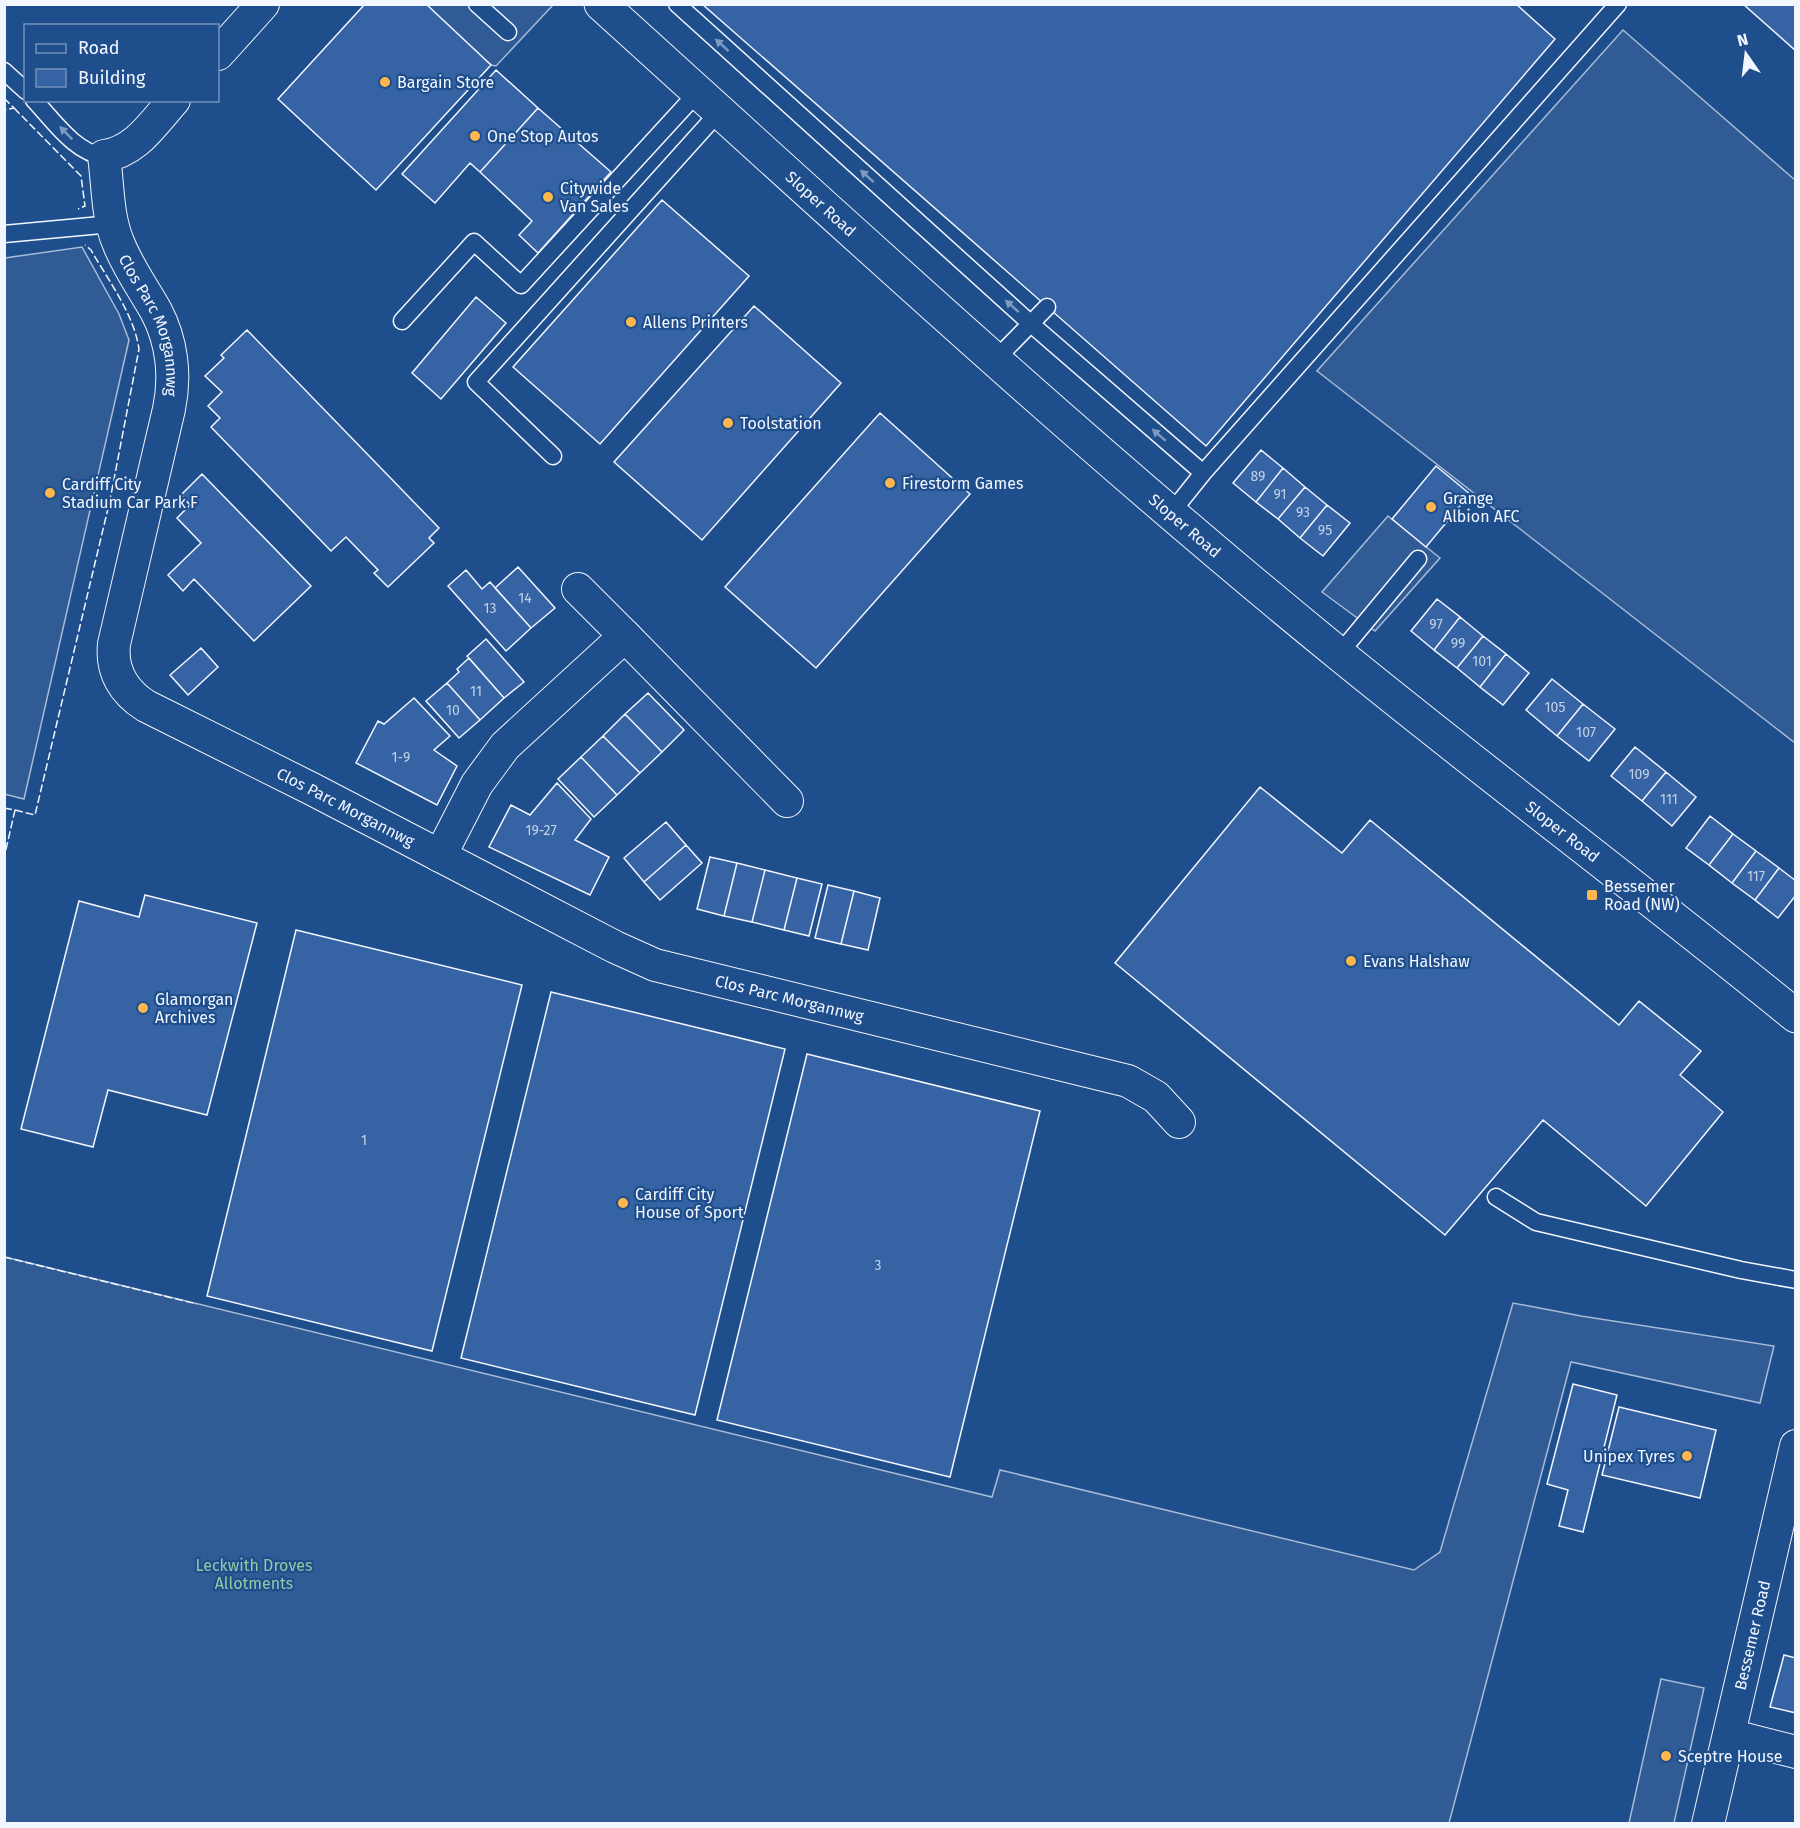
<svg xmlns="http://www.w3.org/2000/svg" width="1800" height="1828" viewBox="0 0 1800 1828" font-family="'Fira Sans',sans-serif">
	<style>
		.built { fill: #305b95; stroke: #a8bbd7; stroke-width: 1.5 }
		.building { fill: #3563a3; stroke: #f2f6ff; stroke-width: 1.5 }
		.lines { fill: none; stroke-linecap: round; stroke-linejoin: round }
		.lane-casing { stroke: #f2f6ff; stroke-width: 19 }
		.street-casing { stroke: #f2f6ff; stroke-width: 34 }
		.secondary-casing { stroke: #f2f6ff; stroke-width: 35 }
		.lane { stroke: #1f4e8c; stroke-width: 16 }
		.street { stroke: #1f4e8c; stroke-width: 32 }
		.secondary { stroke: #1f4e8c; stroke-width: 33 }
		.fence { stroke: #f2f6ff; stroke-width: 1.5; stroke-dasharray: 8 3; stroke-linecap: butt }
		.oneway { fill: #7e9ac0 }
		.poi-dot { fill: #ffb74d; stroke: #1f4e8c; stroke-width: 2 }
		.labels { text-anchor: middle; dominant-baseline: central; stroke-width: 4.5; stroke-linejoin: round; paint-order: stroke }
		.number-label { font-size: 14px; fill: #c3d1e8 }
		.poi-label { font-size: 16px; fill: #f2f6ff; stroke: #1f4e8c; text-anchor: start }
		.street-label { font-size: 16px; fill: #f2f6ff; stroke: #1f4e8c }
		.park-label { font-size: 16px; fill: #97c8a6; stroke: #1f4e8c }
	</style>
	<rect width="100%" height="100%" fill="#1f4e8c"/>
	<path class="built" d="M426 5H553L496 66 491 65Z
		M1623 30 1795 180V743L1317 371Z
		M82 247 119 314 129 340 24 799 4 794 5 258Z
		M1388 516 1440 558 1375 631 1322 592Z
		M5 1257 992 1497 1000 1470 1414 1570 1440 1552 1513 1303 1581 1316 1774 1346 1760 1403 1571 1362 1449 1823H5Z
		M1661 1679 1704 1688 1674 1823H1629Z"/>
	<path class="building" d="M365 4H426L491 65 376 190 278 99Z
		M702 4H1516L1555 39 1206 446Z
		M1743 4H1796V51Z
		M496 70 538 108 480 172 470 163 435 203 402 174Z
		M538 108 611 172 538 253 519 235 532 221 480 172Z
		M662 200 749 276 600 444 513 367Z
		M476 297 506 323 441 399 412 373Z
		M754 306 841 383 702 540 614 462Z
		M247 330 439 528 429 538 434 543 388 587 374 573 378 570 346 537 331 551 211 427 220 418 208 406 222 392 205 376 224 358 221 355Z
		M880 413 970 494 816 668 725 587Z
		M1261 450 1283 468 1256 502 1233 483Z
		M1436 466 1470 494 1426 547 1392 519Z
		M1283 468 1305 487 1278 519 1256 502Z
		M202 474 311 586 254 641 194 579 183 591 168 575 201 543 177 518 190 505 181 495Z
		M1305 487 1327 505 1300 538 1278 519Z
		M1327 505 1350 523 1323 556 1300 538Z
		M518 567 555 608 531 628 495 588Z
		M466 570 482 589 490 582 531 628 506 651 448 586Z
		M1437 599 1460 617 1434 650 1411 631Z
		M1460 617 1483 636 1457 668 1434 650Z
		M1483 636 1506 654 1480 687 1457 668Z
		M486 639 524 682 504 698 467 656Z
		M201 648 218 667 188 695 170 675Z
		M1506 654 1529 673 1503 705 1480 687Z
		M469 658 504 698 480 720 447 683 459 672 457 669Z
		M1552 679 1583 704 1557 736 1526 710Z
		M447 683 480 720 459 738 426 701Z
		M648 693 684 730 662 752 625 714Z
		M414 698 450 736 434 750 457 766 437 805 356 763 378 721 384 724Z
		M1583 704 1615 729 1589 761 1557 736Z
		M625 714 662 752 640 773 603 736Z
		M603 736 640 773 617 795 581 757Z
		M1635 747 1666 772 1642 801 1611 776Z
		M581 757 617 795 594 817 558 779Z
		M1666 772 1696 797 1672 826 1642 801Z
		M557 783 591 819 575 840 609 857 590 895 489 847 511 805 530 815Z
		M1260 787 1342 853 1370 820 1619 1025 1639 1001 1701 1051 1680 1075 1723 1112 1646 1206 1543 1120 1445 1235 1115 963Z
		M1710 816 1733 834 1709 865 1686 848Z
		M666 822 686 845 644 882 624 858Z
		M1733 834 1756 851 1732 883 1709 865Z
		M686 845 702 863 660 900 644 882Z
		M1756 851 1779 868 1755 900 1732 883Z
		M710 857 737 863 724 916 697 909Z
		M737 863 765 870 752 922 724 916Z
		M1779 868 1796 881V895L1778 918 1755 900Z
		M765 870 797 878 784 930 752 922Z
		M797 878 822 884 809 936 784 930Z
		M828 885 854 891 841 944 815 938Z
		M854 891 880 898 868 950 841 944Z
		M145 895 257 923 207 1115 108 1090 93 1147 21 1129 79 901 139 917Z
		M296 930 522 985 432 1351 207 1296Z
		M551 992 785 1049 695 1415 461 1358Z
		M807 1054 1040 1111 950 1477 717 1420Z
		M1573 1384 1617 1395 1583 1532 1559 1526 1568 1490 1547 1484Z
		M1619 1407 1716 1430 1700 1498 1602 1475Z
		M1784 1655 1796 1658V1713L1770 1707Z"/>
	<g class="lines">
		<defs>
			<path id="lane" d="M477 4 508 32
				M677 4 1030 323 1203 473
				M4 71 26 91
				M34 100C53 120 76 154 104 156
				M4 234 112 224
				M402 321 474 242 521 285 698 92
				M995 360 1047 307
				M553 456 476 382 719 112
				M1171 513 1203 473 1618 4
				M1339 654 1418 559
				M1496 1197 1536 1222 1741 1270 1796 1280"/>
			<g id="street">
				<path d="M218 54 263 4"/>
				<path id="s1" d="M174 100C154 122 136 152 104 156 108 184 107 216 118 242 127 266 143 288 156 311 172 341 176 376 169 409L114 644C111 672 124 692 146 706L312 789 615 947 655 965 1128 1081 1156 1097 1179 1122"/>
				<path d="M578 589 625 636"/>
				<path d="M440 856 477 784 505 746 625 636 787 801"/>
				<path d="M1729 1735 1796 1752"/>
				<path id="s2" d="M1708 1824 1796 1446"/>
			</g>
			<g id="secondary">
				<path id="s3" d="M601 4C844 224 1085 447 1339 654 1490 777 1645 893 1796 1016"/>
			</g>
		</defs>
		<use href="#lane" class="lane-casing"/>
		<use href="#street" class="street-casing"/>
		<use href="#secondary" class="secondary-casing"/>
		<use href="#lane" class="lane"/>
		<use href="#street" class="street"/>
		<use href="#secondary" class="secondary"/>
		<path class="fence" d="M4 98 14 108 4 110
			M14 108 81 176 85 206 78 209
			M4 808 15 810 4 858
			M15 810 35 815 110 500 139 349C134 314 108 280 91 250L85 245
			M4 1257 197 1304"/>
	</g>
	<defs><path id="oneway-solid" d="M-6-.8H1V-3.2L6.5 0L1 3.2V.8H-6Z" transform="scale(1.5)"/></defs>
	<g class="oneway">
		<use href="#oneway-solid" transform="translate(722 45) rotate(-138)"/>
		<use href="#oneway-solid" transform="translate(66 133) rotate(-135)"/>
		<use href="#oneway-solid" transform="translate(867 176) rotate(-138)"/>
		<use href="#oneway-solid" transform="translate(1012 306) rotate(-138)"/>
		<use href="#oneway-solid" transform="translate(1159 435) rotate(-139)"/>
	</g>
	<g class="poi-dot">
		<circle cx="385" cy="82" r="6"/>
		<circle cx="475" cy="136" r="6"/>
		<circle cx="548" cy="197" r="6"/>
		<circle cx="631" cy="322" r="6"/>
		<circle cx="728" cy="423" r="6"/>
		<circle cx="890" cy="483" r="6"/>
		<circle cx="50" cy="493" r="6"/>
		<circle cx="1431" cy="507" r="6"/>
		<rect x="1586" y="889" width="12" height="12" rx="3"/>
		<circle cx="1351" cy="961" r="6"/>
		<circle cx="143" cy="1008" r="6"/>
		<circle cx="623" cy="1203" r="6"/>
		<circle cx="1687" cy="1456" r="6"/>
		<circle cx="1666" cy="1756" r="6"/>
	</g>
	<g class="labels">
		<g class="number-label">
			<text x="1258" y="476">89</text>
			<text x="1280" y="494">91</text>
			<text x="1303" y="512">93</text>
			<text x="1325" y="530">95</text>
			<text x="525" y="598">14</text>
			<text x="490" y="608">13</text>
			<text x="1436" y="624">97</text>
			<text x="1458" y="643">99</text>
			<text x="1482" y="661">101</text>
			<text x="476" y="691">11</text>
			<text x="1555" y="707">105</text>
			<text x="453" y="710">10</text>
			<text x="1586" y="732">107</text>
			<text x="401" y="757">1-9</text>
			<text x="1639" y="774">109</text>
			<text x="1669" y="799">111</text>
			<text x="541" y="830">19-27</text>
			<text x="1756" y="876">117</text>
			<text x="364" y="1140">1</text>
			<text x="878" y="1265">3</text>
		</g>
		<g class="poi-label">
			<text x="397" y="82">Bargain Store</text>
			<text x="487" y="136">One Stop Autos</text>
			<text x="560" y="188">Citywide<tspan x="560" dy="18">Van Sales</tspan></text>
			<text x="643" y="322">Allens Printers</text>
			<text x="740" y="423">Toolstation</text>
			<text x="902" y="483">Firestorm Games</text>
			<text x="62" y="484">Cardiff City<tspan x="62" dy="18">Stadium Car Park F</tspan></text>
			<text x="1443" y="498">Grange<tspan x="1443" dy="18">Albion AFC</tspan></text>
			<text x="1604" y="886">Bessemer<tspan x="1604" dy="18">Road (NW)</tspan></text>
			<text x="1363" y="961">Evans Halshaw</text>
			<text x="155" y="999">Glamorgan<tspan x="155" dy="18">Archives</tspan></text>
			<text x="635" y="1194">Cardiff City<tspan x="635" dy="18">House of Sport</tspan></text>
			<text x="1675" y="1456" text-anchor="end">Unipex Tyres</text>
			<text x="1678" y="1756">Sceptre House</text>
		</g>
		<g class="street-label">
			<text stroke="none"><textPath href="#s3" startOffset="297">Sloper Road</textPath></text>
			<text stroke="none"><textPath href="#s1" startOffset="270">Clos Parc Morgannwg</textPath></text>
			<text stroke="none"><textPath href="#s3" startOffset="783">Sloper Road</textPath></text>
			<text stroke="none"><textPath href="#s1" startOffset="898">Clos Parc Morgannwg</textPath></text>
			<text stroke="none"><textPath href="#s3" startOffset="1269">Sloper Road</textPath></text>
			<text stroke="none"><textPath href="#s1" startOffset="1384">Clos Parc Morgannwg</textPath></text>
			<text stroke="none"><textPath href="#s2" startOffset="194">Bessemer Road</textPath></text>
		</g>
		<g class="park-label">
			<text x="254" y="1565">Leckwith Droves<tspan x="254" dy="18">Allotments</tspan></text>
		</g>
	</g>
	<rect width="1800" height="1828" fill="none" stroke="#f2f6ff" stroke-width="12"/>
	<rect x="24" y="24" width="195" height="78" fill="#1f4e8c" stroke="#7391ba" stroke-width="1.5"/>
	<rect x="36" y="44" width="30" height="9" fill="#1f4e8c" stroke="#7391ba" stroke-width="1.5"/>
	<text x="78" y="54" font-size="18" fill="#f2f6ff">Road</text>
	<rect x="36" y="69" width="30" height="18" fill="#3563a3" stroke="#7391ba" stroke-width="1.5"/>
	<text x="78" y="84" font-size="18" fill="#f2f6ff">Building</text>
	<g transform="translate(1746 54) rotate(346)" stroke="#1f4e8c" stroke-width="4.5" paint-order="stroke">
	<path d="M0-4.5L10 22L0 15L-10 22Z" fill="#f2f6ff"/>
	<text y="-9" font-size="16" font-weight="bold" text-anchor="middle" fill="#f2f6ff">N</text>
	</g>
</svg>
